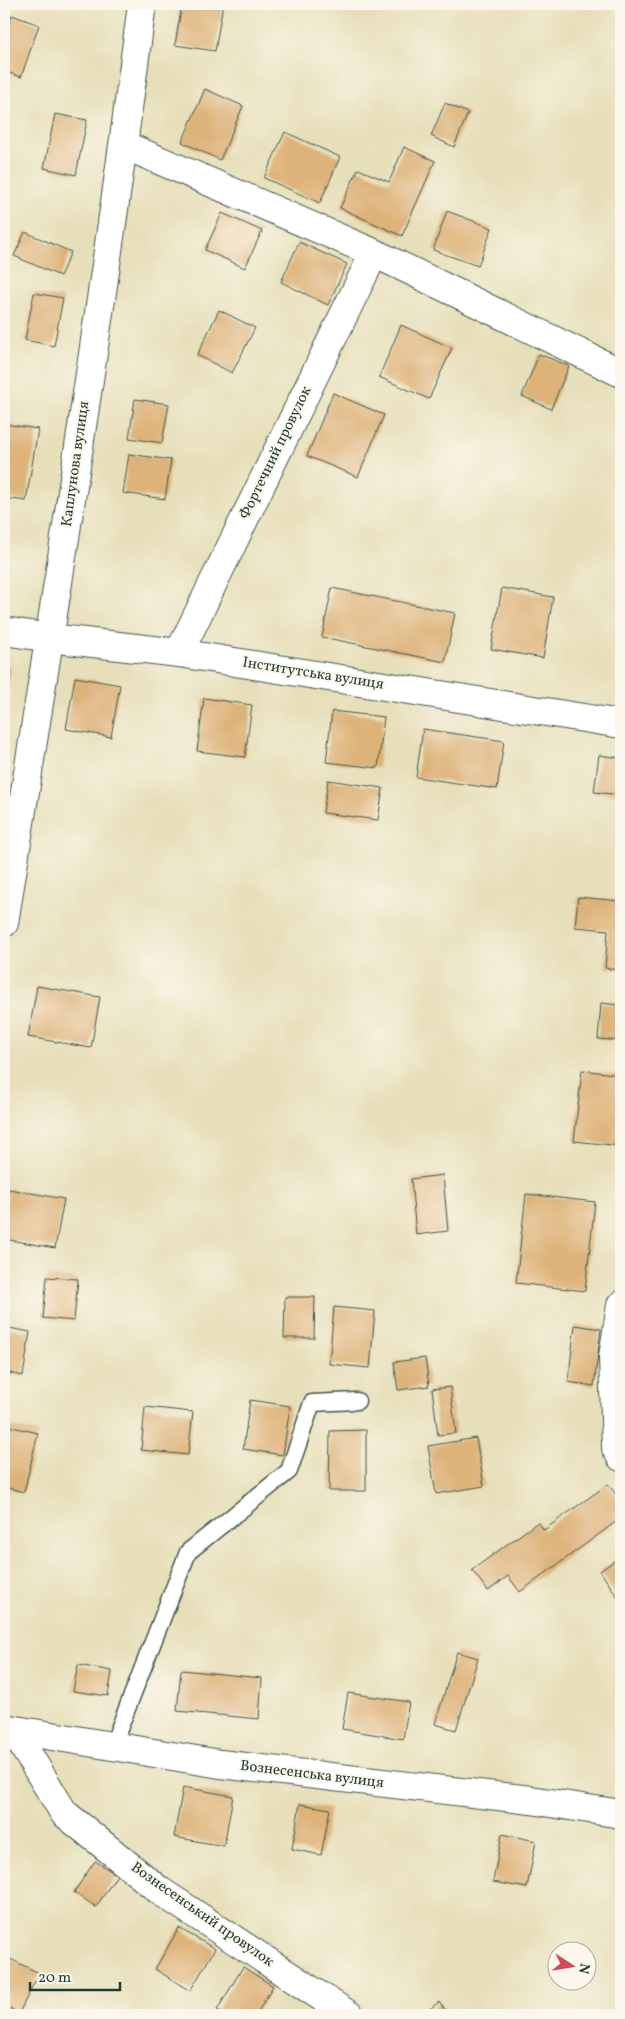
<svg xmlns="http://www.w3.org/2000/svg" width="625" height="2019" viewBox="0 0 625 2019" font-family="Vollkorn,serif">
	<style>
		.building { fill: #deb37a }
		.lines { fill: none; stroke-linecap: round; stroke-linejoin: round }
		.lane-casing { stroke: #3d5548; stroke-width: 19 }
		.street-casing { stroke: #3d5548; stroke-width: 30 }
		.lane { stroke: #fff; stroke-width: 16 }
		.street { stroke: #fff; stroke-width: 28 }
		.labels { text-anchor: middle; dominant-baseline: central; stroke-width: 4.5; stroke-linejoin: round; paint-order: stroke }
		.street-label { font-size: 15px; fill: #1f3d34; stroke: #fbf7ec }
	</style>
	<rect width="100%" height="100%" fill="#fbf7ec"/>
	<filter id="ink" filterUnits="userSpaceOnUse"><feTurbulence type="fractalNoise" baseFrequency=".02" numOctaves="2"/><feDisplacementMap in="SourceGraphic" scale="10" xChannelSelector="R" yChannelSelector="G"/><feConvolveMatrix kernelMatrix="1 2 1 2 8 2 1 2 1" color-interpolation-filters="sRGB"/></filter>
	<filter id="wash" filterUnits="userSpaceOnUse"><feTurbulence type="fractalNoise" baseFrequency=".0096" numOctaves="4" result="noise"/><feDisplacementMap in="SourceGraphic" scale="20" xChannelSelector="R" yChannelSelector="G"/><feGaussianBlur stdDeviation="1.12" result="paint"/><feColorMatrix in="noise" values="0 0 0 0 0 0 0 0 0 0 0 0 0 0 0 0 0 1.4 0 .05"/><feComposite in="paint" operator="in"/></filter>
	<g filter="url(#wash)">
		<rect width="100%" height="100%" fill="#e7dfb9"/>
		<g id="blocks">
			<path class="building" d="M182 4H223L215 51 175 45Z
				M12 15 39 25 21 77 4 71V37Z
				M205 89 243 106 220 160 182 142Z
				M445 103 468 113 454 147 431 136Z
				M55 114 87 120 76 175 44 168Z
				M285 132 340 157 320 203 264 178Z
				M404 147 435 161 402 236 340 208 358 169 389 182Z
				M447 211 492 228 478 266 433 250Z
				M222 213 262 231 245 268 205 250Z
				M25 232 71 252 60 276 14 256Z
				M299 242 347 264 328 305 281 282Z
				M34 293 63 298 54 346 25 340Z
				M219 310 255 328 232 373 197 355Z
				M401 325 452 348 429 399 379 377Z
				M539 354 569 366 551 409 522 396Z
				M333 393 384 415 358 477 307 456Z
				M135 399 169 404 162 443 129 438Z
				M4 424 38 429 26 501 4 498Z
				M129 454 171 460 165 499 123 493Z
				M332 588 455 613 445 662 322 637Z
				M502 588 553 597 543 658 491 649Z
				M4 667 11 668 5 704H4Z
				M75 677 120 685 111 737 66 729Z
				M204 698 252 705 245 757 197 751Z
				M332 711 384 717 378 768 326 762Z
				M423 729 504 741 497 789 416 777Z
				M599 755 621 758V795L594 792Z
				M328 780 383 788 378 820 323 813Z
				M578 897 621 901V970L605 968 608 930 575 927Z
				M37 986 100 997 91 1048 28 1037Z
				M601 1003 621 1005V1041L598 1039Z
				M582 1070 621 1075V1146L574 1141Z
				M443 1175 448 1231 416 1235 411 1179Z
				M9 1189 64 1199 55 1248 4 1239V1218Z
				M526 1194 595 1202 585 1291 516 1283Z
				M47 1277 78 1279 74 1321 43 1318Z
				M285 1297H315L314 1338H284Z
				M334 1307 375 1311 370 1368 329 1364Z
				M575 1325 601 1329 594 1386 568 1382Z
				M4 1327 30 1332 23 1376 4 1372Z
				M425 1358 429 1386 398 1390 394 1362Z
				M450 1387 456 1433 438 1435 432 1389Z
				M250 1400 290 1406 283 1455 243 1449Z
				M145 1407 193 1412 188 1455 141 1450Z
				M4 1425 38 1433 24 1492 4 1487Z
				M366 1430V1491H329L330 1431Z
				M476 1438 484 1486 436 1494 428 1446Z
				M608 1484 621 1501V1518L520 1592 508 1576 488 1591 472 1570 538 1522 544 1530Z
				M621 1556V1602L600 1571Z
				M457 1652 478 1658 456 1730 435 1724Z
				M78 1665 112 1671 108 1696 73 1691Z
				M181 1670 262 1678 259 1719 177 1711Z
				M348 1693 409 1702 403 1739 342 1729Z
				M183 1787 233 1796 224 1846 174 1837Z
				M300 1804 330 1809 321 1855 292 1849Z
				M502 1834 536 1841 527 1888 493 1882Z
				M95 1861 117 1875 96 1907 74 1892Z
				M179 1928 215 1949 190 1991 155 1969Z
				M4 1956 39 1973 19 2013 4 2006Z
				M243 1967 273 1986 256 2015H226L217 2010Z
				M439 2002 449 2015H422Z"/>
		</g>
	</g>
	<g filter="url(#ink)">
		<use href="#blocks" fill-opacity="0" stroke="#3d5548" stroke-width="1"/>
		<g class="lines">
			<defs>
				<path id="lane" d="M112 1747 188 1552 289 1471 312 1403 357 1401"/>
				<path id="street" d="M124 145 374 253 621 373
					M4 631 50 638 179 653 621 724
					M179 653 374 253
					M4 923C53 617 102 311 142 4
					M621 1305 613 1357 616 1448 621 1457
					M4 1728 220 1764 531 1800 621 1814
					M14 1731 64 1813 160 1891 349 2015"/>
			</defs>
			<use href="#lane" class="lane-casing"/>
			<use href="#street" class="street-casing"/>
			<use href="#lane" class="lane"/>
			<use href="#street" class="street"/>
		</g>
	</g>
	<g class="labels">
		<g class="street-label">
			<text transform="translate(276 453) rotate(-64)">Фортечний провулок</text>
			<text transform="translate(76 464) rotate(-82)">Каплунова вулиця</text>
			<text transform="translate(313 674) rotate(9)">Інститутська вулиця</text>
			<text transform="translate(312 1775) rotate(7)">Вознесенська вулиця</text>
			<text transform="translate(202 1915) rotate(35)">Вознесенський провулок</text>
		</g>
	</g>
	<rect width="625" height="2019" fill="none" stroke="#fbf7ec" stroke-width="20"/>
	<g transform="translate(572 1966) rotate(102)"><circle r="24" fill="#fbf7ec" stroke="#a3ada2"/>
	<path d="M0-4L9 19L0 12L-9 19Z" fill="#d1495b"/>
	<text y="-8" font-size="14" font-weight="bold" text-anchor="middle" fill="#1f3d34">N</text>
	</g>
	<path d="M30 1982v8h90v-8" fill="none" stroke="#1f3d34" stroke-width="2.5"/>
	<text x="38" y="1982" font-size="15" fill="#1f3d34" stroke="#fbf7ec" stroke-width="4" paint-order="stroke">20 m</text>
</svg>
